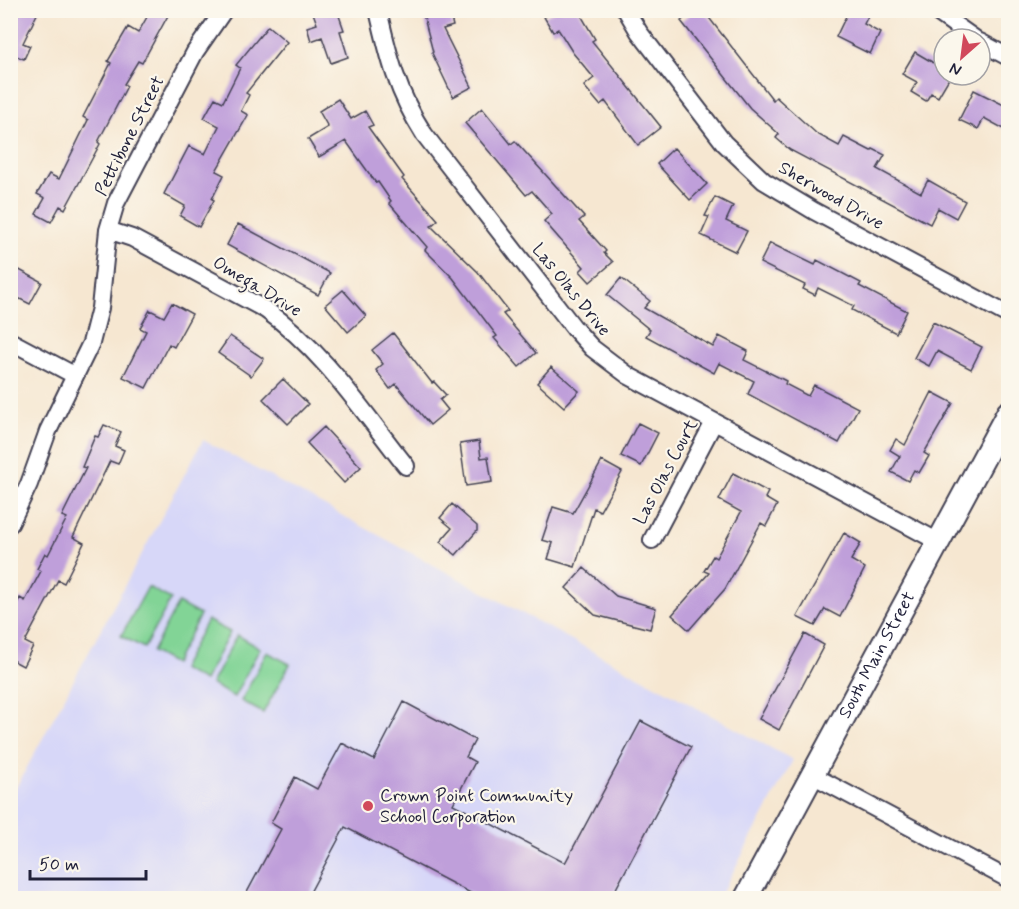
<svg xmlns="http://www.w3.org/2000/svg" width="1019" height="909" viewBox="0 0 1019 909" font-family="Mynerve,sans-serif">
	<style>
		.built { fill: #d7d7f8 }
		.green { fill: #82d496; stroke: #527b68; stroke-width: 1.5 }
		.building { fill: #bf9fda }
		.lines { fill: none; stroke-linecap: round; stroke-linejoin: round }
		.street-casing { stroke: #424052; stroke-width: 20 }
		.secondary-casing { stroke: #424052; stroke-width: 26 }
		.street { stroke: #fff; stroke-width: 16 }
		.secondary { stroke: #fff; stroke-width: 22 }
		.poi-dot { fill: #d1495b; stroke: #fbf7ec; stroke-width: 2 }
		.labels { text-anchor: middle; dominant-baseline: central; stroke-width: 4.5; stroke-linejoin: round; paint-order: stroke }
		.street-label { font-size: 18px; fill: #22223b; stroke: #fbf7ec }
		.poi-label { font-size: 18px; fill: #22223b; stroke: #fbf7ec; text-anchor: start }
	</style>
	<rect width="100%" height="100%" fill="#fbf7ec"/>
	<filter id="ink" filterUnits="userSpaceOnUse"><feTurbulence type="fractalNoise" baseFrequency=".0167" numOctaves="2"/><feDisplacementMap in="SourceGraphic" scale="12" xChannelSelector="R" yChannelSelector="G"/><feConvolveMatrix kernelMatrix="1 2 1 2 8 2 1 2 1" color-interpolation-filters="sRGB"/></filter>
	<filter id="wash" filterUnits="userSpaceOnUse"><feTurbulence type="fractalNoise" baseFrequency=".008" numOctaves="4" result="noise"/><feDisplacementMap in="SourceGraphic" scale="24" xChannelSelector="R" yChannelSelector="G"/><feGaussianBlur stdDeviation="1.35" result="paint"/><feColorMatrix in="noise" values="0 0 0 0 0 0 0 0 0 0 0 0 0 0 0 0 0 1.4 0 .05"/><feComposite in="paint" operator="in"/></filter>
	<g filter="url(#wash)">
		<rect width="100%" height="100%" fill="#f6e7d1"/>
		<path class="built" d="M203 440 793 760 719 898H11V797Z"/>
		<path class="green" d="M148 587 171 599 144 648 121 636Z
			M178 603 200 615 174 664 152 652Z
			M207 620 230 632 204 681 181 669Z
			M237 635 260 648 234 697 211 684Z
			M267 652 290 664 263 713 241 701Z"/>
		<g id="blocks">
			<path class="building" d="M10 10H39L23 43 30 46 24 59 16 56 10 66Z
				M151 10H171L142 63 138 61 124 84 127 86 98 142 100 144 65 209 60 206 51 222 36 214 45 198 37 194 49 174 59 179 88 120 83 117 111 63 108 61 128 27 138 33Z
				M312 10H337L344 30 340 31 348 57 331 63 322 37 311 41 307 27 317 24Z
				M422 10H449L453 26 443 29 472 87 453 97 432 53 433 52Z
				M556 10H578L595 39 592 41 661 127 638 145 605 101 600 105 584 86 594 78 573 53 558 29 553 32 544 17Z
				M694 10H703L773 100 776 97 817 134 839 146 844 137 871 151 873 149 885 155 877 169 921 193 928 180 965 201 956 218 938 208 930 224 790 150 776 138 779 134 750 108 681 21Z
				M849 10H871L864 24 880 33 870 54 836 37Z
				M268 26 287 42 246 93 249 95 241 111 248 115 216 171 224 175 212 199 214 200 199 227 180 216 185 206 164 194 189 146 205 154 219 126 204 118 215 98 223 102 240 68 236 65Z
				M915 52 944 69V75H951L938 97 931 93 926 101 911 92 917 82 902 74Z
				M974 90 1008 107V120L1004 129 984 118 978 129 959 120Z
				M338 99 351 119 365 111 373 125 368 127 404 177 402 179 438 220 431 226 478 272 508 311 503 314 536 353 519 367 494 338 497 336 453 278 425 250 427 247 389 203 391 201 378 182 376 183 346 141 319 157 308 139 328 127 319 111Z
				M482 108 511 144 515 141 584 217 579 221 606 251 604 253 613 262 590 282 580 271 584 267 544 221 552 214 532 191 526 195 465 123Z
				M674 148 707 184 690 200 657 164Z
				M715 197 733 206 726 221 747 231 736 252 701 235 709 217 705 216Z
				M238 224 330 273 318 295 227 245Z
				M770 243 815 265 817 260 861 283 859 286 907 311 896 333 852 310 854 306 818 288 815 295 803 289 805 285 760 263Z
				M10 265 42 282 30 304 10 294Z
				M621 278 650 301 644 308 713 347 719 336 748 351 744 360 786 381 785 384 808 396 814 385 858 408 839 443 748 394 754 381 719 363 714 373 646 336 650 330 607 295Z
				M343 290 366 316 348 332 325 305Z
				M172 303 192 314 174 347 169 344 146 388 123 377 146 331 140 328 150 310 164 317Z
				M933 322 982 347 971 369 937 351 929 366 914 358Z
				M393 333 432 383 434 382 446 395 440 400 448 410 430 425 396 384 390 389 376 370 383 364 372 350Z
				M230 336 264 359 251 376 218 353Z
				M551 367 579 391 564 407 537 383Z
				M283 379 308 404 288 424 263 399Z
				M932 392 953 403 924 453 929 456 919 473 914 470 908 481 891 472 900 456 890 450 896 439 905 445Z
				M638 423 658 433 641 466 621 456Z
				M104 425 121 432 115 446 124 450 118 464 110 461 73 537 84 543 64 583 58 580 25 642 33 646 23 666 10 659V616L20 598 25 601 41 571 37 569 45 553 48 555 67 518 62 516 86 468 82 467 95 436 98 437Z
				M324 427 361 467 344 483 307 443Z
				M479 441 481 458 488 457 492 482 466 486 460 444Z
				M602 461 622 472 600 511 594 508 575 567 548 559 553 543 542 540 553 507 573 513Z
				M733 473 768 492 765 498 777 505 766 526 761 523 725 589 689 630 672 615 709 573 704 571 713 556 716 558 741 512 719 500Z
				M452 504 477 526V531L456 555 440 542 452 528 440 518Z
				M844 533 861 543 851 560 865 568 840 617 825 609 815 626 797 617Z
				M584 568 616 596 656 608 650 629 595 615 566 588Z
				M805 634 824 645 779 730 759 719Z
				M404 702 475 740 466 757 475 762 453 804 565 863 641 721 691 747 611 898H480L345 827 307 898H244L281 829 271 823 295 777 317 789 342 743 374 760Z"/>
		</g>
	</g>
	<g filter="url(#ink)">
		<use href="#blocks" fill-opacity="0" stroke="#424052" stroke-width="1.5"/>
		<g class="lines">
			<defs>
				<path id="street" d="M378 10C389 58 397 92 424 134L574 328 592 348 629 376 937 541
					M626 10 639 32 724 143 764 181 814 211 1008 315
					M934 10 975 39
					M980 42 1008 57
					M108 230 132 238 266 310C323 350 363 412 406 466
					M10 341 74 375
					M10 524 29 484 48 431 91 343 100 308 108 230 116 203 195 52 224 10
					M652 540 714 422
					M812 775 1008 879"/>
				<g id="secondary">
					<path id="s1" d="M746 898 1008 413"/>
				</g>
			</defs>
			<use href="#street" class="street-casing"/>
			<use href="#secondary" class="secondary-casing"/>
			<use href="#street" class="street"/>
			<use href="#secondary" class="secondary"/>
		</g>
	</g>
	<circle class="poi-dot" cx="368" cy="806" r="6"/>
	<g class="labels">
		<g class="street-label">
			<text transform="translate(130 136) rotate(-63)">Pettibone Street</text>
			<text transform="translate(831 196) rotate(30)">Sherwood Drive</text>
			<text transform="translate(257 287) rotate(31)">Omega Drive</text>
			<text transform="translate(571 290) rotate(51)">Las Olas Drive</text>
			<text transform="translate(666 472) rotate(-62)">Las Olas Court</text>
			<text stroke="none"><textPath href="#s1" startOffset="276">South Main Street</textPath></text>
		</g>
		<g class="poi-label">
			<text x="380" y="796">Crown Point Community<tspan x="380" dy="21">School Corporation</tspan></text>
		</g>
	</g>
	<rect width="1019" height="909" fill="none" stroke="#fbf7ec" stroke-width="36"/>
	<g transform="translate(962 57) rotate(208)"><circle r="28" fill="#fbf7ec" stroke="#a4a2a5" stroke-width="1.5"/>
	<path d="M0-4.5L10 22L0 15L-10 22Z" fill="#d1495b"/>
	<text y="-9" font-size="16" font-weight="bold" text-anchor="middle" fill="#22223b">N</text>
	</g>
	<path d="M30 870v9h116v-9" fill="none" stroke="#22223b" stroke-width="3"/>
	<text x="39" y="870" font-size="18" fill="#22223b" stroke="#fbf7ec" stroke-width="4.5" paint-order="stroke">50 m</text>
</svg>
